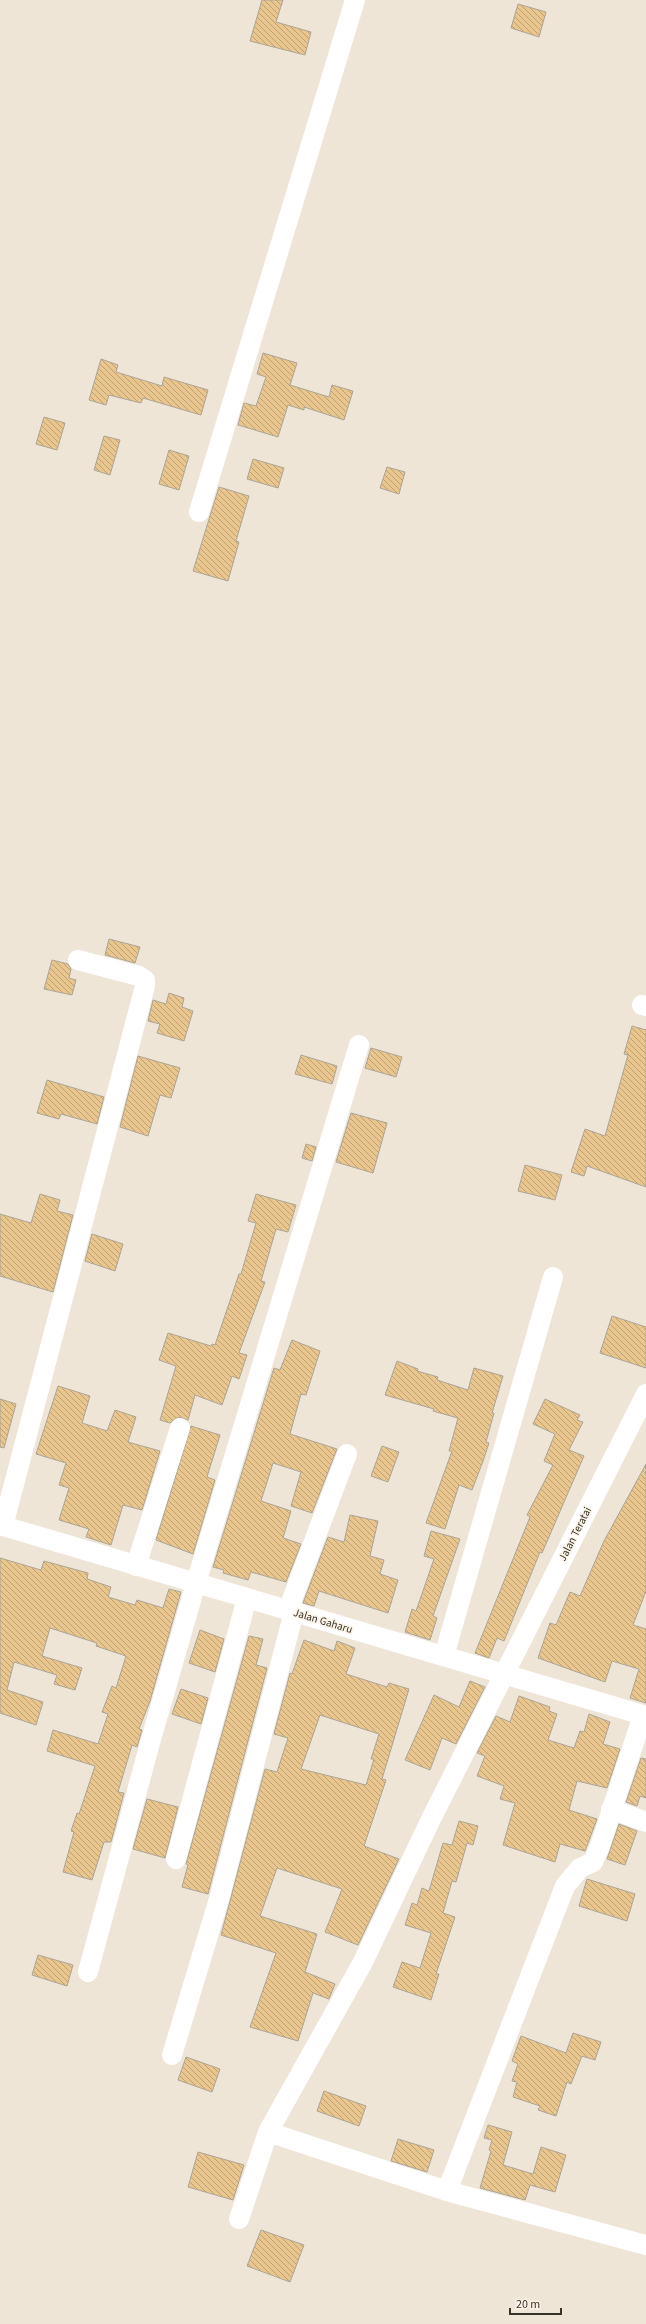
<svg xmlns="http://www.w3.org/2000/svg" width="646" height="2324" viewBox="0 0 646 2324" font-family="'Source Sans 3',sans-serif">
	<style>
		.building { fill: url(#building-back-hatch); stroke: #aca496; fill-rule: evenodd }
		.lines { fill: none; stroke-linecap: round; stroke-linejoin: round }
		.minor { stroke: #fff; stroke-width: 20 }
		.labels { text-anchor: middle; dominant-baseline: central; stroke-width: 3; stroke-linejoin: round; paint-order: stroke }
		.street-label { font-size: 11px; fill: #36332d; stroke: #fbf2e4 }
	</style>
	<defs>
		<pattern id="building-back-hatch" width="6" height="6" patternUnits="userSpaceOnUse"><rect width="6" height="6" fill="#e8c68d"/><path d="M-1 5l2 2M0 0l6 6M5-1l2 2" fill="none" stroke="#bda174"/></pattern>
	</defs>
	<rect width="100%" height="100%" fill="#eee5d7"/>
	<path class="building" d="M262 0H283L276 22 311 32 305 55 250 41Z
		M518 4 546 12 539 37 511 28Z
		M263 353 297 363 290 385 329 397 332 385 353 391 344 420 304 407V410L288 405 278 437 238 425 244 403 256 406 266 377 257 374Z
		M101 359 118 365 116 372 162 386 164 377 208 390 201 415 143 398 141 403 109 395 106 405 89 400Z
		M44 417 65 423 57 450 36 444Z
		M104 436 120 440 110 475 94 470Z
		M169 450 189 456 179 490 159 484Z
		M253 459 284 468 278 488 247 479Z
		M387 467 405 472 399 494 380 488Z
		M219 487 249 496 236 541 239 542 228 581 193 571Z
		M109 939 140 947 135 963 105 955Z
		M52 960 68 964 71 969 69 978 76 980 72 995 44 989Z
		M169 993 184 998 182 1007 193 1011 184 1041 157 1033 160 1024 148 1021 153 1000 166 1004Z
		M632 1026 646 1030V1187L587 1166 584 1176 571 1172 585 1129 605 1136 628 1055 624 1054Z
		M371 1048 402 1057 396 1077 365 1068Z
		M301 1055 337 1066 332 1084 295 1074Z
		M138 1056 180 1068 171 1098 160 1095 148 1136 120 1127Z
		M47 1080 104 1097 97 1124 61 1114 59 1119 37 1113Z
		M351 1113 387 1123 373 1173 336 1162Z
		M306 1144 316 1147 312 1161 302 1158Z
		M525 1165 562 1175 555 1200 518 1191Z
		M40 1194 60 1200 57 1211 73 1215 53 1292 0 1276V1214L31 1223Z
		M256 1194 296 1205 288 1232 276 1229 261 1281 265 1282 239 1353 247 1355 239 1379 232 1376 222 1405 195 1395 188 1420 178 1417 170 1423 160 1420 176 1366 159 1360 168 1333 211 1346 212 1344 215 1345 239 1274H241L256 1223 248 1221Z
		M92 1234 123 1244 115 1271 85 1261Z
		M612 1316 646 1327V1368L600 1353Z
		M292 1340 320 1351 306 1395 301 1394 290 1434 337 1449 312 1513 291 1506 301 1472 273 1463 261 1501 291 1511 283 1538 301 1544 286 1582 251 1572 248 1580 223 1573 224 1570 213 1567 274 1368 280 1370Z
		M397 1361 418 1369 417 1371 438 1377 437 1380 468 1390 474 1368 503 1376 492 1413H494L486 1442 489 1443 483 1461 472 1490 459 1485 445 1529 426 1523 452 1451H449L458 1418 433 1411 434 1409 385 1395Z
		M58 1386 90 1396 82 1423 107 1431 115 1410 136 1417 128 1442 160 1451 142 1510 123 1505 111 1545 86 1537 89 1529 59 1520 69 1488 59 1485 66 1463 36 1454Z
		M0 1399 16 1404 4 1448 0 1447Z
		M545 1399 580 1415 577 1420 583 1422 569 1450 584 1456 542 1553 540 1552 504 1641 497 1638 489 1658 475 1653 530 1517 527 1515 553 1465 544 1461 555 1434 533 1424Z
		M191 1426 220 1435 207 1477 215 1480 193 1554 156 1540Z
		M382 1446 399 1452 388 1482 371 1476Z
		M646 1464V1591L633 1625 646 1629V1703L630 1698 639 1669 612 1661 605 1682 538 1658 550 1623 556 1625 570 1592 580 1596 604 1541Z
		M350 1515 378 1521 370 1556 384 1560 380 1574 398 1580 388 1613 319 1591 314 1606 303 1603 328 1537 344 1542Z
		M431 1531 460 1539 433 1616 437 1618 430 1640 405 1632 412 1609 416 1611 434 1559 424 1556Z
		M0 1558 41 1570 44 1561 88 1573 87 1579 111 1587 108 1597 135 1605 137 1600 163 1608 169 1589 181 1592 150 1701 139 1729 142 1730 137 1747 132 1745 118 1792 124 1793 111 1842H104L92 1880 63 1872 74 1832 71 1831 77 1813 79 1814 95 1766 47 1751 53 1730 98 1744 108 1714 102 1712 112 1686 116 1688 126 1656 96 1646 97 1643 50 1628 42 1656 82 1668 75 1690 54 1684 57 1675 14 1662 7 1690 43 1702 36 1725 0 1713Z
		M200 1630 224 1639 215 1672 189 1663Z
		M249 1636 263 1639 256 1665 267 1668 208 1894 182 1887 188 1865 186 1864Z
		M304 1640 334 1651 337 1641 355 1648 346 1674 387 1687 389 1683 409 1689 382 1779 386 1780 364 1846 399 1859 358 1945 325 1932 342 1889 277 1868 260 1916 317 1934 305 1972 335 1984 329 1999 313 1993 298 2041 250 2027 276 1953 221 1935 265 1769 277 1772 288 1738 274 1734 290 1673 292 1674ZM320 1715 379 1734 371 1759H374L366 1785 301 1769Z
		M470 1681 485 1687 456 1744 442 1738 430 1770 405 1760 434 1695 459 1707Z
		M181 1689 208 1698 201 1724 172 1714Z
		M519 1696 550 1707 549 1711 557 1714 548 1740 574 1748 580 1731 584 1732 589 1714 610 1722 603 1744 620 1749 607 1788 577 1781 569 1810 597 1819 585 1851 560 1844 555 1862 503 1845 515 1803 500 1799 504 1786 477 1776 485 1756 477 1753 496 1716 510 1722Z
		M641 1758 646 1759V1798L640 1796 637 1806 626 1802Z
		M147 1799 178 1807 165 1858 133 1849Z
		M459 1821 478 1826 473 1845 467 1843 456 1882 452 1881 443 1913 455 1917 436 1974H439L431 2000 393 1987 402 1962 420 1968 431 1933 405 1925 412 1903 417 1905 422 1888 429 1891 443 1843 452 1845Z
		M619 1824 637 1831 625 1865 607 1859Z
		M587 1879 635 1894 627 1921 579 1906Z
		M38 1955 73 1965 67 1986 32 1975Z
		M573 2033 601 2042 595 2060 582 2056 571 2084 567 2082 556 2116 538 2110 540 2106 513 2097 517 2082 512 2081 518 2064 512 2061 521 2036 566 2053Z
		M186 2057 220 2069 212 2092 178 2080Z
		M324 2091 366 2106 359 2126 317 2111Z
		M488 2125 512 2132 503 2165 533 2174 541 2147 566 2155 555 2192 530 2185 525 2200 480 2188 491 2151 489 2150 492 2140 484 2138Z
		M398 2139 434 2150 427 2172 391 2161Z
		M198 2152 244 2165 233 2200 188 2187Z
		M261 2230 304 2245 290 2282 247 2266Z"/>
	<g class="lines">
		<path class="minor" d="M199 512 355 0
			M642 1005 646 1006
			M0 1525 646 1716
			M3 1526 145 986V980L139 976 78 960
			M136 1566 180 1428
			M288 1610 347 1454
			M444 1656 553 1277
			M611 1809 646 1822
			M176 1859 247 1598
			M88 1972 150 1743 196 1583 359 1045
			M172 2055 219 1899 294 1612
			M268 2132 447 2191 646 2245
			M447 2191 565 1886 580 1868 593 1862 600 1846 643 1715
			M239 2219 268 2132 363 1962 431 1819 646 1394"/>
	</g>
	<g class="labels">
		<g class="street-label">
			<text transform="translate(575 1534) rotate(-63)">Jalan Teratai</text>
			<text transform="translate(323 1621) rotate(17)">Jalan Gaharu</text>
		</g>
	</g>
	<path d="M510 2308v6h51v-6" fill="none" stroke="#36332d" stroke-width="2"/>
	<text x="516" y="2308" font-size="12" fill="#36332d" stroke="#fbf2e4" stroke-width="3" paint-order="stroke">20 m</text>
</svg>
